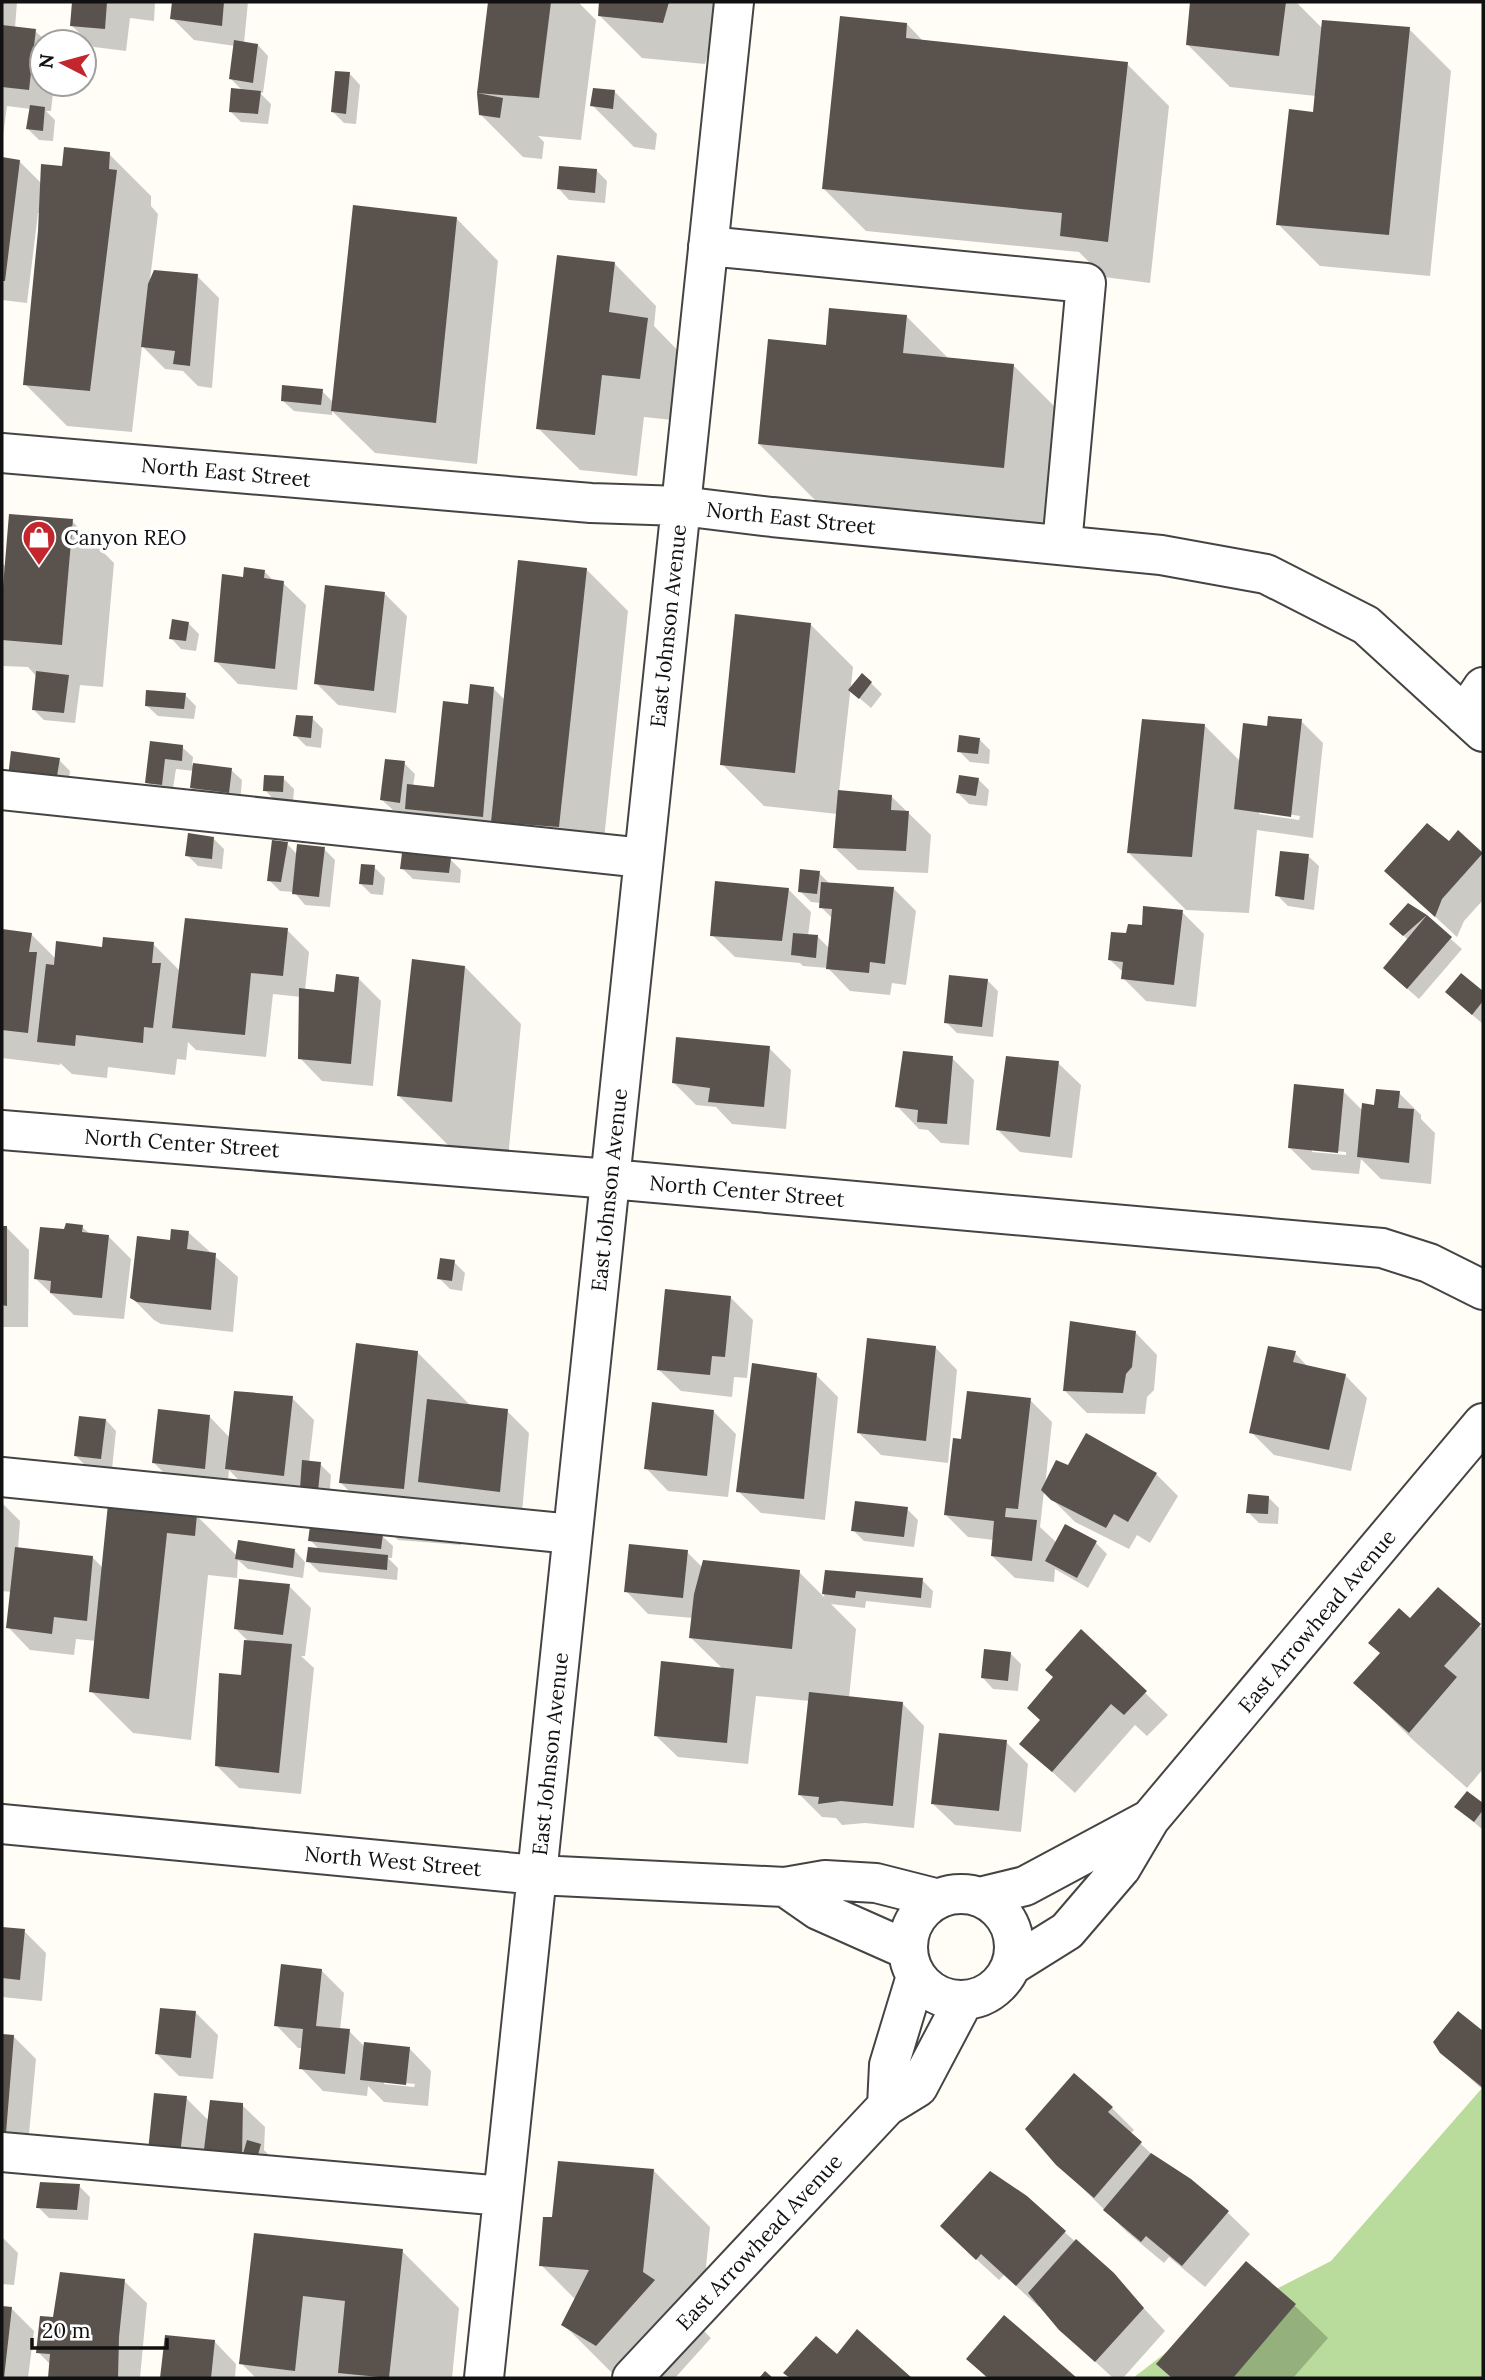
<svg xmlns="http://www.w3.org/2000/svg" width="1485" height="2380" viewBox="0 0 1485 2380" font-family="Lora,serif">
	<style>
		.forest { fill: #b9dc9c }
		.shadow { fill: #0003; fill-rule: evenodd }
		.building { fill: #5a524d }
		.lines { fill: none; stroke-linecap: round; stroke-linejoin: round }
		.minor-casing { stroke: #444; stroke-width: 42 }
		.minor { stroke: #fff; stroke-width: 38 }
		.labels { text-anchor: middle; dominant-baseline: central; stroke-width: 7; stroke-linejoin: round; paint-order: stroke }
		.street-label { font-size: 21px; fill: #111; stroke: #fff }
		.poi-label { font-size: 21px; fill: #111; stroke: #fff; text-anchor: start }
	</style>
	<rect width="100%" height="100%" fill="#fffdf5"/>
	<path class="forest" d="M1483 2087V2378H1133L1194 2331 1331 2261Z"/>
	<path class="shadow" d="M2 2H17L15 28 35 31 47 42H42V84H54L51 111H46L55 120 53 141 39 140 28 129 31 109 7 106 2 143Z
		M74 2H155L154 21 130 18 126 51 94 47 71 25Z
		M174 2H248L244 43 258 45 268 56 263 93 259 92 271 104 268 124 241 122 230 111 243 91 231 79 235 46 194 40 172 18Z
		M490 2H578L596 20 581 140 538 136 544 142 542 159 523 157 480 114 479 93Z
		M601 2H717L715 28 705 64 642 58 599 15Z
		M1192 2H1296L1323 29H1409L1451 71 1430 276 1320 266 1278 224 1314 114 1316 96 1230 87 1187 44Z
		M907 24 924 42 1127 64 1169 106 1150 283 1104 277 1079 252 866 231 824 189Z
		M350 74 360 85 356 124 344 123 333 112Z
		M615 92 657 134 655 150 634 147 592 105Z
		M109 154 151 196V206L158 214 150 280 197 276 219 298 212 388 198 386 183 371 165 369 142 346 132 432 67 426 25 384 41 213H38L27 303 2 300V159L19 161 42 184 63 168Z
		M597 171 607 181 605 203 569 200 559 189Z
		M456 218 498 261 477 464 375 453 332 411V415L294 411 283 401 322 391 333 402Z
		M614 263 656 306 654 326 689 362 682 421 644 417 637 476 580 470 538 428Z
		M906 316 949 359 1013 365 1070 422 1060 525 816 501 759 444 828 347Z
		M72 521 114 563 103 687 80 685 75 723 44 720 33 709 37 677 28 667 2 666V563L6 567Z
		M586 569 628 611 601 868 429 831 411 813 393 810 382 800 404 763 415 774 413 786 435 789 469 706 493 688 506 701Z
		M264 571 274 581 283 583 306 605 297 690 238 684 216 661 245 579Z
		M385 594 407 616 396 713 338 705 316 683Z
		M188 623 199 634 196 651 181 649 171 638Z
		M810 624 853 667 839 792 891 796 931 835 928 873 858 870 835 848 838 814 764 806 722 764Z
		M871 683 882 694 871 708 850 690Z
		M185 695 196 706 194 719 158 716 147 706Z
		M312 718 323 729 321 748 306 746 295 735Z
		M1301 721 1323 743 1313 838 1257 830 1249 913 1186 910 1129 853 1205 726 1241 762 1269 728ZM1259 810 1300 816 1299 820 1259 814Z
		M979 739 990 750 989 764 970 762 959 751Z
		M151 743 182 747 193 757 192 765 231 770 242 780 240 803 203 799 192 788 194 771 176 769 172 795 158 793 147 782Z
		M59 760 70 771 67 792 21 787Z
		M283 778 294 789 293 803 275 801 265 790Z
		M978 779 989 790 987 806 969 804 958 793Z
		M1458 833 1483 855V900L1464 921 1457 937 1386 871 1449 844Z
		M213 838 224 849 222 869 198 866 187 855Z
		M287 844 298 855 324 849 335 860 330 907 305 905 294 892 280 891 269 880Z
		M1308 856 1319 866 1314 910 1288 906 1277 895Z
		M450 859 461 870 460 883 413 879 402 868Z
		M374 867 385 878 383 895 371 894 360 883Z
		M819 873 830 884 894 889 916 911 906 985 892 983 890 995 850 991 828 968 803 966 800 963 735 957 712 935 789 890 811 912 808 936 818 937 830 949 833 919 821 907V903L811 902 800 891Z
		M1408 906 1426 917 1462 949 1419 999 1396 979 1408 940 1392 924Z
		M1182 912 1204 934 1196 1007 1146 1001 1123 978 1124 973 1110 960 1128 935Z
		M287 930 309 952 305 990 336 994 359 979 381 1001 373 1086 322 1081 300 1058 301 997 273 994 266 1057 196 1050 188 1042 186 1060 177 1059 175 1075 108 1067 107 1078 72 1074 60 1063V1065L2 1058V931L31 934 56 959 103 949 153 944 180 971Z
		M465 967 521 1024 508 1158 455 1152 398 1095Z
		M1461 976 1483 993V1024L1458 1003Z
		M987 980 998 991 993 1037 957 1033 946 1022Z
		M769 1048 791 1070 786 1129 732 1124 716 1107 696 1105 674 1083Z
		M952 1058 974 1080 969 1145 941 1143 928 1130 919 1129 897 1106Z
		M1058 1063 1081 1085 1072 1158 1020 1152 998 1130Z
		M1343 1091 1363 1111 1376 1107 1399 1093 1421 1115V1119L1435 1133 1431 1184 1381 1179 1361 1159 1359 1174 1312 1170 1290 1148ZM1312 1149 1346 1152V1155L1312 1152Z
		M82 1227 90 1234 108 1236 131 1259 124 1319 74 1315 36 1279 66 1231Z
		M2 1228H7L29 1250 28 1327H2Z
		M189 1233 238 1277 233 1332 161 1324 154 1320 131 1297 172 1242Z
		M454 1262 465 1273 462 1291 450 1289 439 1278Z
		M731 1298 753 1320 747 1378 734 1377 732 1397 681 1391 658 1369Z
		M1135 1332 1157 1355 1154 1390 1147 1397 1145 1414 1087 1413 1065 1391Z
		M935 1347 957 1370 948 1463 881 1455 859 1433Z
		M417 1352 471 1406 507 1411 529 1433 522 1513 465 1507 461 1545 398 1540 341 1483Z
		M1295 1353 1309 1368 1345 1375 1367 1398 1351 1471 1274 1455 1251 1432Z
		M816 1375 838 1397 825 1520 761 1513 738 1491Z
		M292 1398 314 1420 309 1463 320 1464 331 1475 329 1501 249 1491 229 1470 227 1490 176 1485 154 1463 209 1416 230 1438Z
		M1030 1400 1052 1422 1045 1486 1069 1468 1156 1474 1178 1496 1150 1543 1137 1535 1129 1549 1075 1522 1044 1491 1040 1527 1057 1543H1096L1107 1554 1088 1588 1055 1569 1054 1582 1015 1578 992 1556 994 1540 968 1537 946 1515 963 1441Z
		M713 1411 736 1434 728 1497 668 1491 646 1468Z
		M106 1420 116 1431 112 1469 86 1466 76 1456Z
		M1268 1497 1279 1508 1278 1524 1259 1523 1248 1512Z
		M2 1503 20 1521 18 1549 93 1558 103 1568 197 1516 237 1556 295 1551 305 1562 303 1578 248 1569 238 1560 237 1578 208 1575 191 1740 133 1733 91 1691 96 1641 76 1639 74 1655 30 1650 8 1627 12 1592 2 1591Z
		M907 1509 918 1520 914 1547 864 1541 853 1530Z
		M382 1536 393 1546 392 1558H388L398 1568 397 1580 319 1572 308 1561 320 1550 310 1540Z
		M687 1552 703 1568 799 1572 824 1597 826 1572 922 1580 933 1591 931 1608 866 1601 865 1608 831 1604 856 1629 849 1698 902 1703 924 1726 914 1828 865 1823 842 1825 836 1818 822 1817 800 1795 810 1701 756 1696 748 1764 678 1757 655 1735 723 1669 691 1638 693 1618 648 1614 626 1591Z
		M289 1586 311 1608 305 1656H301L314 1668 301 1794 239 1788 216 1765 242 1677 250 1643 235 1628Z
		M1438 1589 1483 1629V1769L1467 1788 1413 1740 1356 1683Z
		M1081 1631 1168 1715 1147 1736 1135 1725 1075 1793 1022 1744 1042 1720 1055 1677Z
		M1010 1653 1021 1664 1018 1691 993 1689 983 1678Z
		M1006 1742 1028 1764 1021 1832 955 1825 932 1803Z
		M1468 1793 1483 1805V1830L1456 1807Z
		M2 1929 24 1931 46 1953 42 2001 2 1997Z
		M321 1970 344 1993 340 2030 349 2031 365 2047 409 2048 431 2071 428 2106 384 2102 368 2086 367 2096 323 2091 301 2068 303 2048H298L276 2025ZM384 2081 415 2084 414 2087 384 2084Z
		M196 2013 218 2035 213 2079 179 2076 157 2054Z
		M1459 2013 1483 2033V2090L1441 2052Z
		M2 2036 14 2037 36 2059 27 2155 2 2152Z
		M186 2098 209 2121 242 2105 265 2127 264 2150 271 2157 173 2173Z
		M1112 2108 1134 2130 1130 2134 1156 2158 1227 2212 1250 2234 1205 2287 1169 2257 1164 2263 1127 2232 1058 2164Z
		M653 2170 710 2227 700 2327 711 2338 675 2378H617L563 2324 576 2300 541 2265 554 2219Z
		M79 2186 90 2197 88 2220 49 2218 38 2207Z
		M1026 2198 1112 2274 1165 2331 1123 2378H1113L1060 2329 1040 2306 1039 2307 1004 2275 999 2280 964 2248Z
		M255 2234 402 2251 459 2308 452 2378H256L241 2363Z
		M2 2237 18 2253 14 2285 2 2284Z
		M1246 2263 1295 2306 1328 2338 1293 2378H1172L1158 2364Z
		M124 2281 147 2303 140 2378H49L51 2365 38 2352 55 2319Z
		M2 2307 11 2308 34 2331 28 2378H2Z
		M1004 2318 1074 2378H987L968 2359Z
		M857 2331 909 2378H791L786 2373 837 2356Z
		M166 2336 214 2341 236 2364 235 2378H162Z"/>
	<path class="building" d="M72 2H107L105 29 70 26Z
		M172 2H224L222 26 170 19Z
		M488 2H551L539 98 477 93 503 98 500 118 479 115 477 93Z
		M599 2H669L663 23 598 16Z
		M1190 2H1286L1279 56 1186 45Z
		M840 16 907 23 906 38 1128 62 1108 242 1060 236 1062 213 822 189Z
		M1322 20 1410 27 1389 235 1276 225 1289 109 1313 112Z
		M2 25 36 29 29 90 2 87Z
		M234 40 258 44 253 83 229 79Z
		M335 71 350 72 346 114 331 112Z
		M231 88 261 91 258 114 229 112Z
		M593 88 615 90 613 109 590 106Z
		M30 105 45 107 43 131 26 129Z
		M64 147 110 152 109 169 117 170 90 391 23 385 38 231 41 164 62 166Z
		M2 157 20 160 5 281H2Z
		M559 166 597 169 595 193 557 189Z
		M353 205 457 217 436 423 331 411Z
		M557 255 615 262 609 312 648 318 640 379 602 375 595 435 536 429Z
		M154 270 198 274 190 366 173 364 175 351 141 347 148 284Z
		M829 308 907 315 903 353 1014 364 1004 468 758 444 768 339 826 345Z
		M282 385 323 389 321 405 281 401Z
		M9 514 73 519 62 645 2 640V599Z
		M518 560 587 568 559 827 491 822Z
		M244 567 265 570 264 578 284 581 275 669 214 662 222 574 243 577Z
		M325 585 385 592 374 691 314 684Z
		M735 614 811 623 795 773 720 765Z
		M172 619 189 622 186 641 169 639Z
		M36 671 69 675 64 713 32 710Z
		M862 673 872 682 859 699 848 690Z
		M470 684 494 687 483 817 405 809 407 784 434 787 443 701 468 704Z
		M146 690 186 693 184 709 145 706Z
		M296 715 313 716 311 738 293 736Z
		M1268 716 1302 719 1291 817 1234 809 1243 723 1267 726Z
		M1142 719 1205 724 1192 857 1127 853Z
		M959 735 980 738 978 754 957 752Z
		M150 741 183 745 182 761 165 759 162 785 145 783Z
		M11 751 60 758 56 782 8 777Z
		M385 759 405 761 400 803 380 800Z
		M193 763 232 768 229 793 190 788Z
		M264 775 284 776 283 792 263 791Z
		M959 775 979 778 976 796 956 793Z
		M838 790 892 795 891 810 909 811 906 851 833 848Z
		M1427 823 1449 841 1458 830 1483 853 1442 899 1435 917 1384 871Z
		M188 833 214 837 212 859 185 856Z
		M272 840 288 842 281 882 267 881Z
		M297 844 325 847 319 897 292 894Z
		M1280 851 1309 854 1304 900 1275 896Z
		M402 853 451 858 449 873 400 869Z
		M361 864 375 865 373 885 359 884Z
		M800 869 820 871 817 894 798 892Z
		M715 881 789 888 782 941 710 936Z
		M821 882 894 887 885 964 870 962 869 973 826 969 832 909 819 908Z
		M1408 903 1427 915 1452 937 1407 989 1383 968 1427 915 1403 936 1389 924Z
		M1143 906 1183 910 1174 985 1121 979 1123 962 1108 960 1111 932 1126 933 1128 924 1142 925Z
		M185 918 288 928 283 976 251 973 245 1035 172 1028Z
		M2 929 32 933 29 952H37L28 1033 2 1030Z
		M793 933 818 935 816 958 791 955Z
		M103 937 154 942 152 963H161L153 1028 144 1027 143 1043 76 1035 75 1046 37 1042 46 964 54 965 56 941 102 947Z
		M412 959 465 966 452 1102 397 1096Z
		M1461 973 1483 991V1001L1472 1015 1445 992Z
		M336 974 359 977 351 1064 298 1059 299 988 334 992Z
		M949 975 988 979 982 1027 944 1023Z
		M676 1037 770 1046 764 1107 708 1102 710 1088 672 1083Z
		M903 1051 953 1056 947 1124 917 1122 918 1110 895 1107Z
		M1006 1056 1059 1061 1050 1137 996 1130Z
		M1294 1084 1344 1089 1338 1153 1288 1148Z
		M1376 1089 1400 1091 1398 1108 1414 1109 1409 1163 1357 1157 1362 1103 1374 1105Z
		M66 1223 83 1225 82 1232 109 1235 102 1298 50 1293 51 1281 34 1279 40 1227 64 1229Z
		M2 1226H7V1306L2 1305Z
		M171 1229 189 1231 187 1249 216 1253 211 1310 137 1302 130 1298 137 1236 170 1240Z
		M440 1258 455 1260 452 1281 437 1279Z
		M665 1289 731 1296 725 1357 712 1356 710 1375 657 1370Z
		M1070 1321 1136 1331 1132 1367 1126 1374 1123 1393 1063 1391Z
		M867 1338 936 1346 926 1441 857 1433Z
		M356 1343 418 1351 404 1489 339 1483Z
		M1268 1346 1296 1351 1293 1362 1346 1374 1329 1450 1249 1433Z
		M752 1363 817 1373 804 1499 736 1492Z
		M234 1391 293 1396 284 1476 225 1469Z
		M967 1391 1031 1398 1018 1509 1006 1508 1005 1517 1037 1520 1032 1561 991 1556 994 1521 944 1515 953 1438 961 1439Z
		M427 1399 508 1409 500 1492 418 1482Z
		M652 1402 714 1410 707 1476 644 1469Z
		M158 1409 210 1415 205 1469 152 1463Z
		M79 1416 106 1419 101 1459 74 1456Z
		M1086 1433 1157 1473 1128 1522 1114 1514 1106 1528 1051 1500 1041 1490 1056 1460 1068 1465Z
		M302 1460 321 1462 318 1491 300 1489Z
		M1248 1494 1269 1496 1268 1514 1246 1513Z
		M855 1501 908 1507 904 1537 851 1531Z
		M108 1504 197 1514 195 1536 167 1533 149 1699 89 1692Z
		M1065 1524 1097 1541 1077 1578 1045 1561Z
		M310 1526 383 1534 381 1549 308 1541Z
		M238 1540 295 1549 293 1568 235 1559Z
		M629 1544 688 1550 683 1598 624 1592Z
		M15 1547 93 1556 87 1621 54 1617 52 1634 6 1628Z
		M308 1547 388 1555 387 1570 306 1562Z
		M703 1560 800 1570 792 1649 689 1638 694 1594Z
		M825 1570 923 1578 921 1598 856 1591 855 1598 822 1594Z
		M239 1579 290 1584 283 1635 234 1629Z
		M1438 1587 1481 1624 1444 1666 1457 1677 1409 1733 1353 1683 1380 1653 1368 1643 1399 1608 1410 1618Z
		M1081 1629 1147 1691 1124 1715 1111 1704 1052 1772 1019 1744 1040 1720 1027 1708 1053 1677 1045 1670Z
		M244 1640 292 1644 279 1773 215 1766 219 1673 241 1675Z
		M984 1649 1011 1652 1008 1681 981 1678Z
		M661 1661 734 1669 727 1743 654 1736Z
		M809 1692 903 1702 893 1806 841 1801 818 1804 819 1797 798 1795Z
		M939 1733 1007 1740 999 1811 931 1804Z
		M1467 1791 1483 1803V1810L1474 1822 1454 1807Z
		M2 1927 25 1929 20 1980 2 1978Z
		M281 1964 322 1969 316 2026 350 2029 345 2074 299 2069 303 2029 274 2026Z
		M160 2008 196 2011 191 2058 155 2054Z
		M1458 2011 1483 2031V2088L1440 2053 1433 2042Z
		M2 2034 14 2035 6 2133H2Z
		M364 2042 410 2047 406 2085 360 2080Z
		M1074 2073 1113 2107 1108 2112 1142 2142 1094 2198 1056 2165 1025 2129Z
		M154 2093 187 2096 180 2154 148 2151Z
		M210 2100 243 2103 242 2157 203 2158Z
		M247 2140 261 2144 256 2162 242 2157Z
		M1151 2153 1191 2179 1229 2211 1182 2266 1146 2236 1141 2242 1103 2210Z
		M558 2161 654 2169 643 2272 655 2280 596 2346 561 2325 589 2270 539 2266 543 2217H552Z
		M990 2171 1027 2196 1066 2231 1016 2286 981 2254 976 2260 940 2226Z
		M40 2182 80 2184 77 2210 36 2208Z
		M254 2233 403 2249 389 2378 338 2373 345 2301 303 2296 295 2371 239 2364Z
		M1076 2239 1114 2273 1144 2308 1095 2362 1059 2330 1028 2293Z
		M1246 2261 1296 2304 1233 2378H1172L1156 2364Z
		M60 2272 125 2279 119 2337 118 2378H48L50 2354 36 2353 40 2316 53 2317Z
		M2 2306 12 2307 4 2378H2Z
		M1004 2315 1077 2378H988L966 2359Z
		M857 2329 912 2378H790L783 2373 816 2336 837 2354Z
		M165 2335 215 2340 211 2378H160Z
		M765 2371 773 2378H759Z"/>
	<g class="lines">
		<defs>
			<path id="minor" d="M708 246 1086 283 1062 545
				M2 453 591 503 681 506 772 517 1161 555 1266 574 1366 625 1483 732
				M1464 715 1483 687
				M2 790 643 858
				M2 1130 610 1179 1382 1248 1429 1263 1483 1290
				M2 1477 572 1534
				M2 1824 537 1875 785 1887 825 1880 876 1883 939 1899
				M785 1887 818 1910 908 1950
				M908 1947a53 53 0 1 1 106 0a53 53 0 1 1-106 0Z
				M980 1897 1025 1886 1150 1819
				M1011 1966 1067 1931 1121 1868 1150 1819 1483 1423
				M887 2106 889 2065 916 1976
				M2 2152 503 2196
				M484 2378 734 2
				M632 2378 887 2106 918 2087 964 2000"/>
		</defs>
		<use href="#minor" class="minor-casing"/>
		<use href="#minor" class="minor"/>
	</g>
	<defs>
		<symbol id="shop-pin" viewBox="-11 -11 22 30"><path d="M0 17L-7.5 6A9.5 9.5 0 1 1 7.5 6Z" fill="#c4262e" stroke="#fff"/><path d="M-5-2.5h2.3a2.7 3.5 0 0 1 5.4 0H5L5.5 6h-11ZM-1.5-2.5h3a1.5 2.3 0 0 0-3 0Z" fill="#fff"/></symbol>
	</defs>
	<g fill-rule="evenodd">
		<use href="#shop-pin" x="20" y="518" width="38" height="52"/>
	</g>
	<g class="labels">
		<g class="street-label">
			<text transform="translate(226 472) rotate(5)">North East Street</text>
			<text transform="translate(791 518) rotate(6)">North East Street</text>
			<text transform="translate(668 626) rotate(-84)">East Johnson Avenue</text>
			<text transform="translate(182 1143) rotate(4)">North Center Street</text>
			<text transform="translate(609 1190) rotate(-84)">East Johnson Avenue</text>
			<text transform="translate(747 1191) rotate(5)">North Center Street</text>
			<text transform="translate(1317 1621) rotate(-50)">East Arrowhead Avenue</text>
			<text transform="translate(550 1754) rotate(-84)">East Johnson Avenue</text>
			<text transform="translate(393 1861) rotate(5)">North West Street</text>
			<text transform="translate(759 2242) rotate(-47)">East Arrowhead Avenue</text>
		</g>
		<g class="poi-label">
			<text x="64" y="537">Canyon REO</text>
		</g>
	</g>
	<rect width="1485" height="2380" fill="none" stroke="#111111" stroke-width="7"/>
	<g transform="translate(63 63) rotate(276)"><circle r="33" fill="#ffffff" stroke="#a0a0a0" stroke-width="2"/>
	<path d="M0-5L12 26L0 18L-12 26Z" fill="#c4262e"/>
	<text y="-10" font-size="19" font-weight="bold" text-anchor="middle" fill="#111111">N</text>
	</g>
	<path d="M32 2338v10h135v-10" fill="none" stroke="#111111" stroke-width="3.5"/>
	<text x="42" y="2338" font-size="21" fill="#111111" stroke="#ffffff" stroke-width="5" paint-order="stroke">20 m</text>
</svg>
